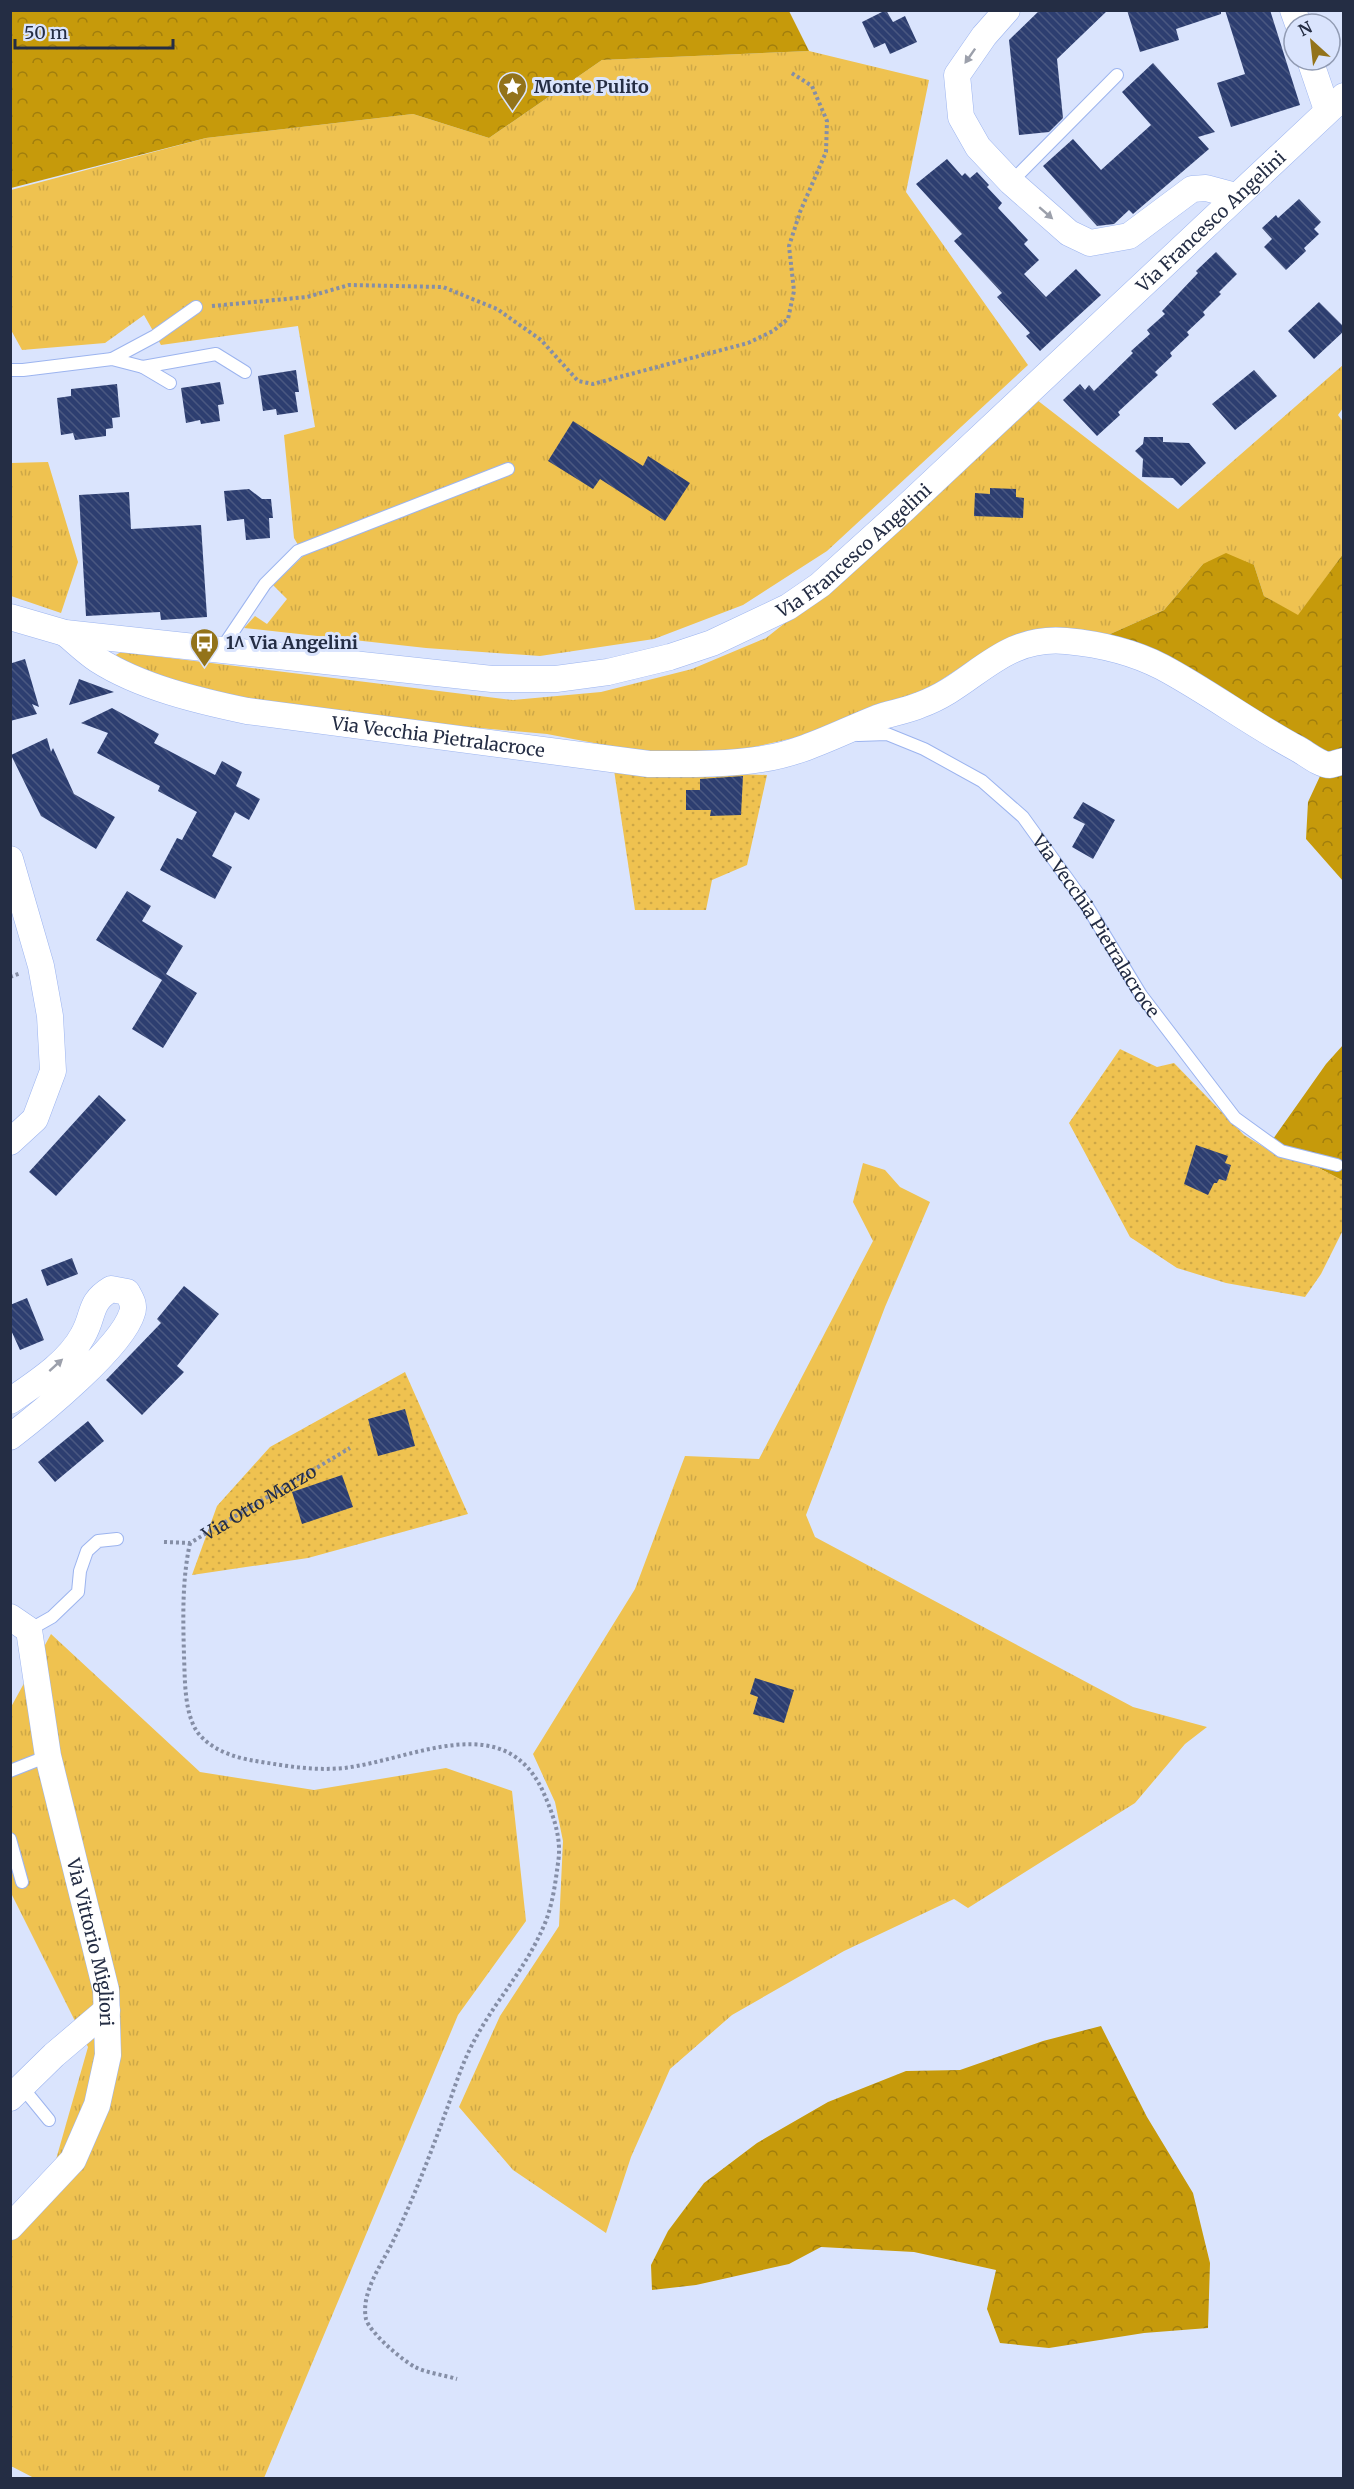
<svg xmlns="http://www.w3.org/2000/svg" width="1354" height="2489" viewBox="0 0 1354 2489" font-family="Merriweather,serif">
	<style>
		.grass { fill: url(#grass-tufts) }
		.forest { fill: url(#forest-crowns) }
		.park { fill: url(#park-dots) }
		.building { fill: url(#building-back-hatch) }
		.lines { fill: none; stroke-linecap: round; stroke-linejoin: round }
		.lane-casing { stroke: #9cb4ef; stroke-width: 14 }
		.street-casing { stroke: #9cb4ef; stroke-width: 27 }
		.path { stroke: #858ea6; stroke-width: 4; stroke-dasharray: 3 3; stroke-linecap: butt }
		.lane { stroke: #fff; stroke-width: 12 }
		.street { stroke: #fff; stroke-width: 26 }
		.oneway { fill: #9ca0ab }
		.labels { text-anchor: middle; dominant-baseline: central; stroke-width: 6; stroke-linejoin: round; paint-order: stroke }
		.poi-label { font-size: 18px; font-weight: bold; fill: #242d44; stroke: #dae4fd; text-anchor: start }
		.street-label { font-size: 18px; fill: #242d44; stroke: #dae4fd }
	</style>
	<defs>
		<pattern id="grass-tufts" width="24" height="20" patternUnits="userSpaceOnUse" patternTransform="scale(1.5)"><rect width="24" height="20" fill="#efc250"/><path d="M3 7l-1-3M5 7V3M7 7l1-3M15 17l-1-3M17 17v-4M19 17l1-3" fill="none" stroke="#cda747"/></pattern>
		<pattern id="forest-crowns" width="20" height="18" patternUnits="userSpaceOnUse" patternTransform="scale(1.5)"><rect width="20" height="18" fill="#c69a0b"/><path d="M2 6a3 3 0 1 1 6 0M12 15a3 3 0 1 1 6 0" fill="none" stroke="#a17e0d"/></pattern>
		<pattern id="park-dots" width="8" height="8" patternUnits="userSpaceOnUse" patternTransform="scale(1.5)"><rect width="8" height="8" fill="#efc250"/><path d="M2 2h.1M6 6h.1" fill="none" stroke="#cda747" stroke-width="1.8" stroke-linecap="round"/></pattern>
		<pattern id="building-back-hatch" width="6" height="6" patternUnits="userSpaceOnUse" patternTransform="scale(1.5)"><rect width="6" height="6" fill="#2d3e70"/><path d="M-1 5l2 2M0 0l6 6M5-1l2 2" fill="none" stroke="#4a5881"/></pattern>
	</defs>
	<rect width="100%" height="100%" fill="#dae4fd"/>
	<path class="grass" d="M809 51 929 80 906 192 1028 365 827 551 743 605 654 639 540 656 426 648 244 628 255 616 267 624 287 599 273 585 304 555 294 538 284 435 315 427 298 326 161 345 144 315 105 343 22 350 11 330V190L206 138 413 114 489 138 602 60Z
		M1343 365V408L1338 415 1344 423 1343 554 1298 616 1264 596 1254 565 1203 564 1164 610 1099 639 1000 642 921 693 837 728 724 754 667 757 547 734 401 721 199 694 114 656 121 652 513 700 601 692 692 669 766 638 823 593 1037 400 1178 509Z
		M48 462 78 562 61 613 11 596V463Z
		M863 1163 885 1170 900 1187 930 1202 885 1307 806 1515 815 1537 1133 1707 1207 1727 1185 1744 1135 1803 968 1908 954 1899 844 1951 732 2015 670 2069 631 2157 606 2233 513 2170 459 2107 500 2016 559 1926 563 1841 555 1802 533 1754 635 1589 685 1456 759 1459 873 1241 853 1202Z
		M51 1634 200 1772 314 1790 446 1768 512 1791 526 1921 458 2015 264 2478H34L11 2466V2209L55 2163 88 2047 11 1893V1707Z"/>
	<path class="forest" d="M789 11 809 51 602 60 489 138 413 114 206 138 11 188V11Z
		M1226 553 1254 565 1264 596 1298 615 1343 554V881L1306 839 1308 802 1321 774 1099 639 1164 610 1203 564Z
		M1343 1045V1181L1315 1166 1272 1152 1273 1139 1326 1064Z
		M1101 2026 1147 2117 1193 2193 1210 2263 1208 2328 1144 2333 1049 2348 1000 2343 987 2309 996 2270 914 2252 821 2247 789 2264 696 2285 652 2290 651 2265 668 2231 704 2183 757 2143 828 2102 906 2071 960 2070 1043 2041Z"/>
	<path class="park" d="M614 770 767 775 747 865 712 880 706 910H635Z
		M1120 1049 1157 1067 1174 1063 1244 1135 1272 1152 1315 1166 1344 1181 1343 1230 1321 1274 1305 1297 1226 1283 1177 1268 1130 1237 1069 1123Z
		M405 1372 468 1514 308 1558 192 1575 217 1506 270 1447Z"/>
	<path class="building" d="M886 10 893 22 905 16 917 42 890 54 885 43 874 48 862 22Z
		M1040 10H1108L1057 59 1063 118 1049 132 1019 135 1009 40Z
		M1127 10H1221V14L1176 29 1179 40 1140 52Z
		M1225 10H1270L1300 105 1231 127 1217 83 1245 74Z
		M1153 63 1215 132 1198 137 1209 149 1133 214 1129 210 1114 224 1097 226 1043 166 1073 139 1101 170 1151 125 1122 92Z
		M947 159 962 176 965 173 970 178 977 172 989 185 987 187 1002 203 998 208 1028 240 1024 244 1039 260 1024 274 1046 297 1076 269 1101 295 1040 351 1026 336 1030 333 997 297 1002 293 954 241 962 234 916 184Z
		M1299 199 1321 222 1314 229 1319 234 1304 248 1306 251 1286 270 1264 247 1272 239 1262 228 1276 215 1278 218Z
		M1216 252 1237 274 1219 292 1221 294 1203 312 1205 315 1187 332 1189 335 1170 353 1172 356 1155 372 1158 375 1118 412 1120 415 1097 436 1063 400 1080 384 1085 390 1089 385 1094 391 1133 353 1131 351 1150 334 1147 330 1165 314 1162 311 1198 273 1196 271Z
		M1319 302 1344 327V331L1314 359 1288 331Z
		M296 370 299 392H295L298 412 277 415 276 409 263 411 258 376Z
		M1254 370 1277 396 1235 430 1212 404Z
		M220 382 224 404 218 405 220 421 201 424 200 420 186 423 181 388Z
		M117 384 120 417 112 418 113 428 106 429V436L75 440 73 433 61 435 57 398 71 396V389Z
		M573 421 643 466 648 456 690 483 665 521 600 479 593 489 548 461Z
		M1144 437H1163V442L1189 443 1206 463 1181 486 1173 478 1142 477 1143 459 1135 451 1143 444Z
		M990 488 1016 489V497L1024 498 1023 518 974 516 975 493 990 494Z
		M249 489 262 499H271L273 518H269L270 538 246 540 244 519 227 521 224 491Z
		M129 492 131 529 201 525 207 617 161 620 160 612 86 616 79 495Z
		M10 659 12 663 25 659 39 707 32 704 37 714 10 721Z
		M79 679 114 692 69 705Z
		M112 708 159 734 154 743 215 775 222 761 242 772 236 786 260 799 249 820 235 812 212 856 232 867 215 899 160 870 177 838 182 840 197 812 158 791 160 786 97 753 108 733 81 723Z
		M47 738 51 752 53 748 74 794 115 817 96 849 41 816 11 755Z
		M743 776 741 815 710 816 711 810H686V790H700V779Z
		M1083 802 1115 820 1093 859 1072 847 1085 824 1073 818Z
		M127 891 151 906 142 921 183 946 166 974 197 993 163 1048 132 1029 162 980 96 940Z
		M99 1095 126 1120 56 1196 29 1172Z
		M1196 1145 1228 1156 1225 1163 1231 1165 1226 1181 1219 1179 1217 1183H1214L1208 1195 1184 1184Z
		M72 1258 78 1274 47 1286 41 1270Z
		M184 1286 219 1314 177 1366 184 1372 142 1415 106 1380 161 1323 157 1319Z
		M27 1298 44 1340 20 1350 10 1328V1305Z
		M405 1409 415 1446 378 1456 368 1419Z
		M88 1421 104 1441 55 1482 38 1462Z
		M342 1475 353 1507 302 1524 292 1492Z
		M755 1678 794 1690 784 1723 753 1714 758 1697 750 1694Z"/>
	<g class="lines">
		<defs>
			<g id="lane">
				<path d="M1011 182 1117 75"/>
				<path d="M112 359 155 336 196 307"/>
				<path d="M143 367 170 383"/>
				<path d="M10 370H23L112 359 143 367 216 354 245 372"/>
				<path d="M222 648 265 584 298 551 508 469"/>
				<path id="s2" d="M858 735 887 734 924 749 982 781 1023 817 1087 906 1141 995 1235 1118 1281 1151 1337 1165"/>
				<path d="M29 1630 52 1617 78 1592 80 1571 87 1551 98 1541 117 1539"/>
				<path d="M10 1771 48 1756"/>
				<path d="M10 1839 22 1882"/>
				<path d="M22 2087 49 2120"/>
			</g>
			<g id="street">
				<path d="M1007 10 984 36 957 75 961 117 978 147 1011 182 1069 233 1090 243 1129 236 1192 189 1206 188 1236 196"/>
				<path d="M1293 10 1298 24"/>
				<path d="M1310 60 1327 110"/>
				<path id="s3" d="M10 617 65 633 492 679H556L608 672 670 657 712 643 788 607 820 585 904 509 1344 96"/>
				<path id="s4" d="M65 633C76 642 86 652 98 660 140 687 199 701 247 711L649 764C687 764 725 765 762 759 803 753 839 733 877 718 891 713 906 711 920 705 974 686 1000 635 1066 641 1099 644 1133 652 1162 667 1209 692 1251 724 1298 749 1307 754 1320 765 1330 765 1334 764 1340 762 1344 761"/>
				<path d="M10 859 41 966 50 1016 53 1071 35 1119 10 1142"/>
				<path d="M10 1401C36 1383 68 1363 83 1335 95 1314 88 1303 111 1289L127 1292C131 1299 135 1305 132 1313 122 1347 40 1414 10 1437"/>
				<path id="s5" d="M10 1617 29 1630 48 1756 106 1990 108 2055 97 2105 73 2160 10 2227"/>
				<path d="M10 2098 54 2055 107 2010"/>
			</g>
		</defs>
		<use href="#lane" class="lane-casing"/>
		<use href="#street" class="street-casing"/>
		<g class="path">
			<path d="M212 306 307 297 349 285 443 287 497 309 541 340 578 381 593 384 748 343 773 331 788 319 794 291 789 246 800 212 826 152 827 121 812 86 790 72"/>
			<path d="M10 977 21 973"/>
			<path id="s1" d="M164 1542 190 1543 350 1448"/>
			<path d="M190 1543C182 1580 183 1617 184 1656 185 1678 184 1710 196 1730 208 1749 235 1758 256 1761 286 1766 313 1771 344 1768 413 1760 507 1705 545 1796 554 1817 562 1840 558 1863 555 1886 552 1909 542 1930 523 1973 490 2007 470 2049 460 2069 453 2093 445 2114 430 2155 414 2197 395 2237 385 2260 360 2291 366 2319 370 2333 402 2360 415 2367 427 2373 444 2375 457 2379"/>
		</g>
		<use href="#lane" class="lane"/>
		<use href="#street" class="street"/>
	</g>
	<defs><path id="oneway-solid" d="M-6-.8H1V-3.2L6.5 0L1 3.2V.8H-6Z" transform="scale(1.5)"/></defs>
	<g class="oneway">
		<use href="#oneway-solid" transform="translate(970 56) rotate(125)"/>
		<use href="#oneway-solid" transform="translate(1046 213) rotate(41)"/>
		<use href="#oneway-solid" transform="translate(56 1365) rotate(-42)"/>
	</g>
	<defs>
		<symbol id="sight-pin" viewBox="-11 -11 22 30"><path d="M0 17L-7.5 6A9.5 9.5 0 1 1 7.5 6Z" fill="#93731a" stroke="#dae4fd"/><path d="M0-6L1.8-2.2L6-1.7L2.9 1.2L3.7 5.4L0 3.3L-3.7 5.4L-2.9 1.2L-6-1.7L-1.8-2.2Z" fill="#fff"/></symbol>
		<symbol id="bus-pin" viewBox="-11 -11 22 30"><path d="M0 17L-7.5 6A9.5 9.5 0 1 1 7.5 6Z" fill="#93731a" stroke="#dae4fd"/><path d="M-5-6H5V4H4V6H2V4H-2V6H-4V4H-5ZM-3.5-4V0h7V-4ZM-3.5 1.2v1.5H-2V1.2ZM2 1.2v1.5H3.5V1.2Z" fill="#fff"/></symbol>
	</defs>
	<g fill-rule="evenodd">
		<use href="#sight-pin" x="496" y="70" width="33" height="45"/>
		<use href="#bus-pin" x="188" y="626" width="33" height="45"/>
	</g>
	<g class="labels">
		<g class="poi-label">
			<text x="534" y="86">Monte Pulito</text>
			<text x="226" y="642">1^ Via Angelini</text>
		</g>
		<g class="street-label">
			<text stroke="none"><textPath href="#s3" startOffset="1368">Via Francesco Angelini</textPath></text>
			<text stroke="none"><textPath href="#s3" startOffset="882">Via Francesco Angelini</textPath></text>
			<text stroke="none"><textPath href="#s4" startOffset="394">Via Vecchia Pietralacroce</textPath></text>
			<text stroke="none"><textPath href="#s2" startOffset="321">Via Vecchia Pietralacroce</textPath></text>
			<text stroke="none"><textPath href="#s1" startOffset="106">Via Otto Marzo</textPath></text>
			<text stroke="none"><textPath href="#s5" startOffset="342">Via Vittorio Migliori</textPath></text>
		</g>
	</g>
	<rect width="1354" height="2489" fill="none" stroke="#242d44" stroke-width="24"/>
	<g transform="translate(1312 42) rotate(333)"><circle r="28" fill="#dae4fd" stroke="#919bb3" stroke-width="1.5"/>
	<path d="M0-4.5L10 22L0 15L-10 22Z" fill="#93731a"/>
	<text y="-9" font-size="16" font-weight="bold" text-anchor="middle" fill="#242d44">N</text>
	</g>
	<path d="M15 39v9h158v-9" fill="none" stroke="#242d44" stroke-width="3"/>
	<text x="24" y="39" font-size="18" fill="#242d44" stroke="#dae4fd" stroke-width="4.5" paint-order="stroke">50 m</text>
</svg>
